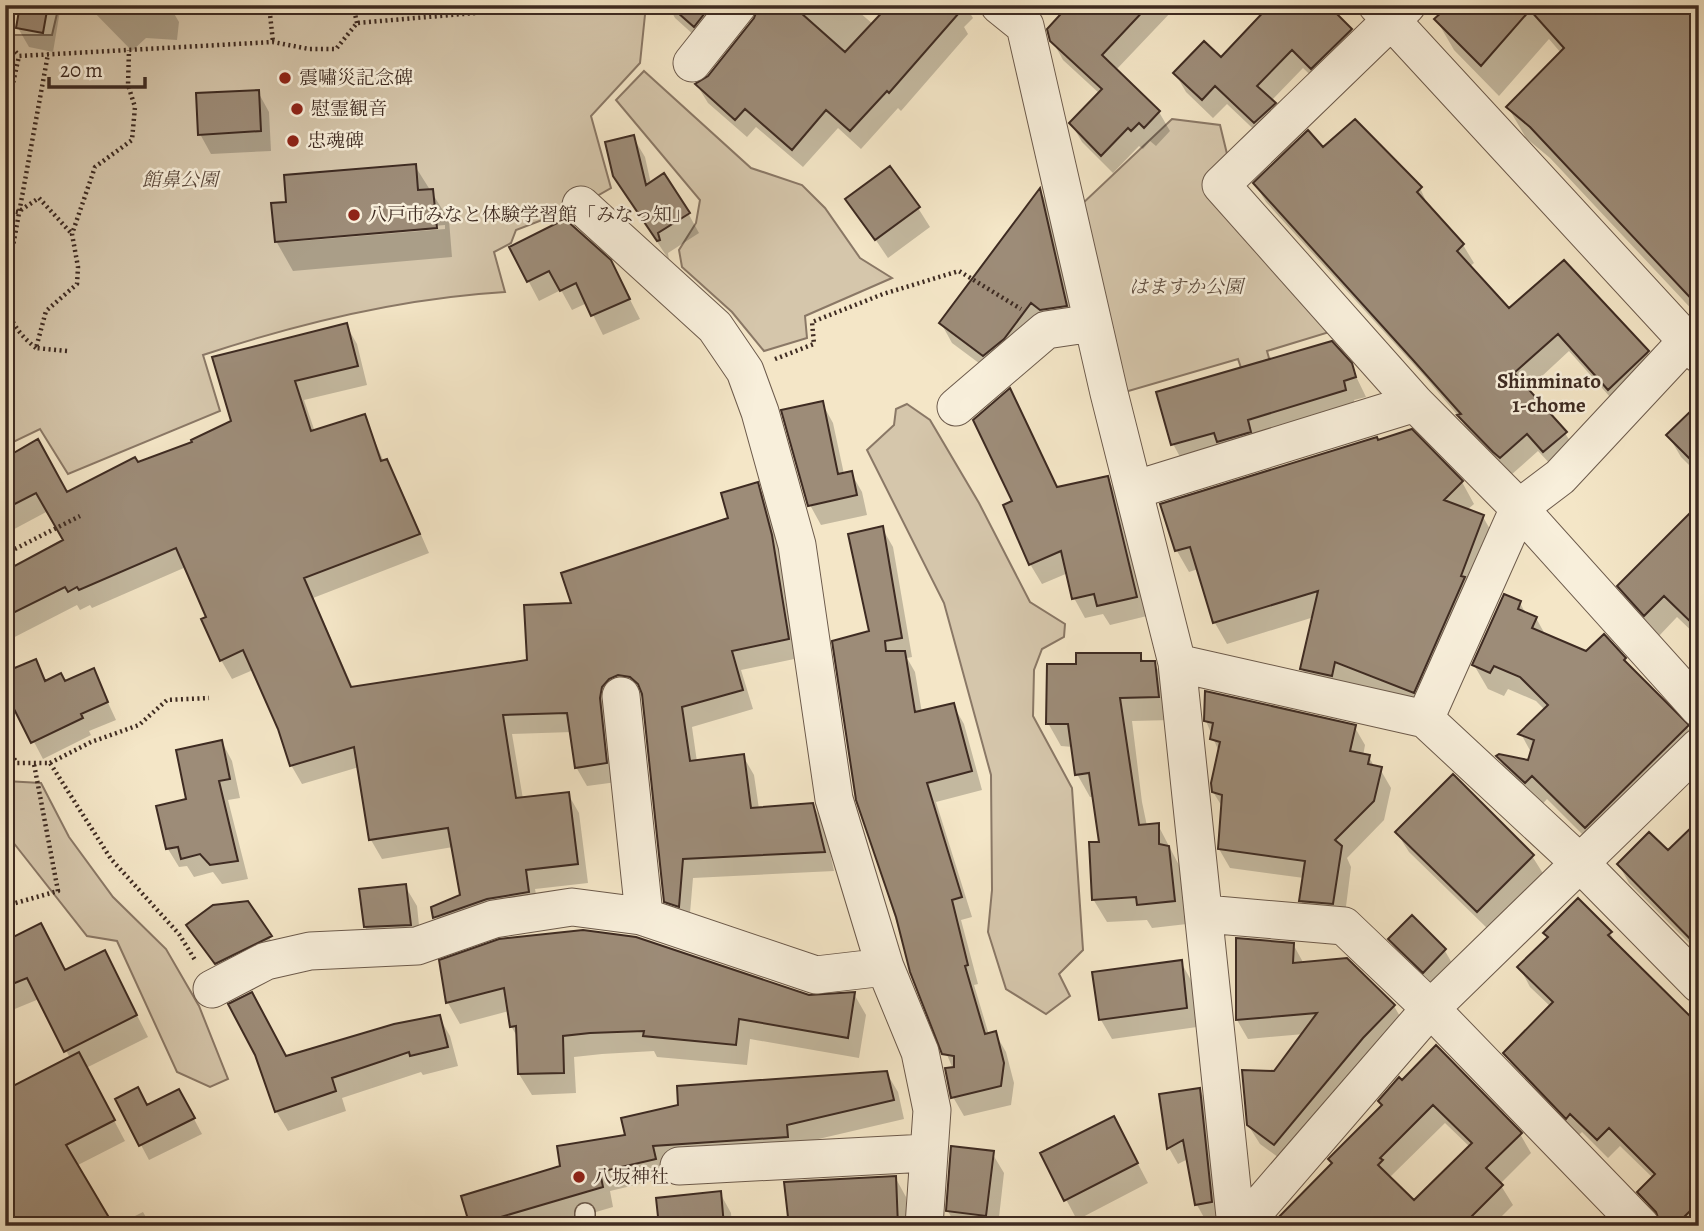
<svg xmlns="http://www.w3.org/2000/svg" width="1704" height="1231" viewBox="0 0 1704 1231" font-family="Alegreya,'Noto Serif JP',serif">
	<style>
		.green { fill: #d5c6ab; stroke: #8a7866; stroke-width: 2 }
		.shadow { fill: #0003; fill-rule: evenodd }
		.building { fill: #9d8c78; stroke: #3e2b22; stroke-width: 2; fill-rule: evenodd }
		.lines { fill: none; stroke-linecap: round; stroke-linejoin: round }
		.service-casing { stroke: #6c5a4b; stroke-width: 22 }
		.minor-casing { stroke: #6c5a4b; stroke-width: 39 }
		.path { stroke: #3e2b22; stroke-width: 4.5; stroke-dasharray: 2 3.5; stroke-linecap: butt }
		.service { stroke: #f8efdb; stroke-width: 19 }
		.minor { stroke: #f8efdb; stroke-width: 37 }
		.poi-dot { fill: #8f2418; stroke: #f8efdb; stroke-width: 2.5 }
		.labels { text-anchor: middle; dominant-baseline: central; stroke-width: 5; stroke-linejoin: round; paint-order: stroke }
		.poi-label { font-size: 19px; fill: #3e2b22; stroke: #f8efdb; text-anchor: start }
		.park-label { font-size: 19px; font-style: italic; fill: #5c4a3d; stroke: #f8efdb }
		.neighbourhood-label { font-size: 21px; font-weight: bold; fill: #3e2b22; stroke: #f8efdb }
	</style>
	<rect width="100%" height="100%" fill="#f4e6c7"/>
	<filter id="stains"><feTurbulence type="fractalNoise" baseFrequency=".00286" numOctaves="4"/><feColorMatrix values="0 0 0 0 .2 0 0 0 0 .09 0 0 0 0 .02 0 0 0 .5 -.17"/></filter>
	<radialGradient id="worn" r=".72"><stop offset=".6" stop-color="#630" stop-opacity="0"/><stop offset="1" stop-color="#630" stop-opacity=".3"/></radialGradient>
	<path class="green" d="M5 5 11 35H52L59 5H646L640 63 591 116 611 188 581 205 516 230 511 243 494 252 505 292C403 298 300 323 203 355L220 411 68 474 40 429 5 446Z
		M644 71 751 168 802 185 825 208 860 258 892 278 805 316 807 338 764 351 732 312 682 267 679 250 696 223 700 200 616 100Z
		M1172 119 1220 125 1228 158 1336 330 1267 351 1279 394 1252 400 1238 359 1125 392 1082 204Z
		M907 404 930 420 979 503 1030 602 1065 624 1064 637 1042 649 1034 670 1033 716 1072 788 1083 950 1059 974 1070 996 1046 1014 1006 989 988 932 992 890 991 775 944 603 867 450 894 425 896 409Z
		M5 781 41 783 69 837 113 897 166 949 199 1006 228 1079 210 1087 177 1072 117 941 87 936 5 832Z"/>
	<path class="shadow" d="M9 5H61L53 52 29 47 18 28 21 11Z
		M87 5H169L179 22 177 40 146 38 132 51Z
		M668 5H740L705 45 675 18Z
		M759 5H851L874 25 965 5 973 18 964 27 968 34 901 111 898 108 861 149 838 128 803 167 756 127 747 137 708 103 697 85 710 77 756 19Z
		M1052 5H1170L1173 10 1115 71 1159 112 1170 131 1156 146 1150 141 1143 149 1139 146 1113 173 1082 142 1071 123 1100 94 1063 60 1052 40 1062 15Z
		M1453 5H1699V317L1550 158 1526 138 1508 107 1561 53 1549 39 1499 96 1454 50 1436 19Z
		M1351 30 1362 49 1323 87 1303 68 1271 101 1285 123 1266 141 1227 104 1213 118 1186 92 1175 73Z
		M258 92 269 112 271 151 211 154 200 134Z
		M633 137 645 157 651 184 688 213 699 233 668 253 669 260 627 196Z
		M1323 150 1420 188 1429 208 1463 245 1474 263 1469 267 1508 310 1647 352 1658 371 1619 407 1569 351 1527 390 1565 433 1576 451 1555 469 1538 451 1511 475 1470 434 1460 418 1426 378 1266 202 1255 184Z
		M415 166 449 220 452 257 293 271 276 241 288 203ZM445 225V229L288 242V239Z
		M1040 191 1051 209 1077 325 995 375 952 343 941 323Z
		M848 199 918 208 930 227 888 258Z
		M511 248 621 282 640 319 603 335 587 303 572 310 561 290 539 301Z
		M346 325 357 344 367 385 304 400 315 432 364 416 384 462 397 480 429 553 313 598 353 688 529 662 574 605 730 519 757 484 768 503 782 555 799 658 741 670 753 709 692 727 697 762 743 756 754 775 759 809 813 805 824 824 834 871 693 878 689 925 677 920 665 901 643 696 630 694 617 782 587 786 576 767 572 732 512 734 523 799 568 794 579 813 588 883 535 889 539 911 445 936 433 908 462 896 453 847 382 859 371 840 359 767 302 784 291 765 279 729 253 670 232 679 221 660 209 617 186 567 92 608 90 605 80 610 77 605 5 642V558L11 570 65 541 48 511 5 534V459L67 494 194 443 233 422Z
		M1350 364 1366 397 1354 400 1356 409 1184 464 1173 444Z
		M1010 391 1058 489 1107 478 1119 497 1147 616 1110 625 1103 614 1085 618 1074 598 1068 573 1042 584 1030 564 1014 502Z
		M822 403 833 423 844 474 851 473 862 492 867 515 821 525 810 505Z
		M1699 409V475L1681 457 1668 435Z
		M1378 442 1462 482 1474 504 1467 510 1483 517 1495 538 1426 713 1347 682 1343 697 1314 690 1302 669 1314 617 1227 644 1215 623 1198 569 1189 572 1177 551 1162 505Z
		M1699 497V638L1677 617 1658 637 1632 608 1619 586 1694 511 1691 505Z
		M882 528 893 547 912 657 907 658 915 672 922 713 953 705 964 724 982 790 936 802 972 917 961 920 978 984 974 985 989 1035 995 1033 1006 1052 1014 1083 1011 1105 964 1116 953 1097V1069L912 972 858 799Z
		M1520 603 1526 614 1536 618 1546 636 1586 653 1625 659 1630 670 1687 727 1699 747 1600 852 1547 799 1540 807 1512 781 1498 757 1529 762 1532 754 1521 734 1545 710 1536 701 1508 689 1504 696 1488 689 1474 665Z
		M5 650 15 670 36 662 47 682 65 683 93 670 116 720 89 731 91 735 43 759 5 687Z
		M1140 655 1144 662H1154L1167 686 1171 720 1132 721 1142 802 1147 826 1158 825 1182 871 1187 924 1152 928 1147 920 1107 922 1093 899 1101 843 1094 797H1090L1077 774 1073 747 1061 746 1048 723 1078 666Z
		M1206 721 1354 726 1365 745 1363 756 1369 757 1375 768 1380 769 1391 788 1384 820 1347 858 1351 867 1344 922 1312 920 1301 901 1304 878 1230 868 1219 849 1223 808 1213 792 1219 752Z
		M222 742 232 761 240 798 228 800 248 879 222 884 213 872 194 877 187 866 179 867 168 849 188 800Z
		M1699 822V953L1629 883 1619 865 1668 853Z
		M1397 833 1532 856 1544 875 1489 930 1409 852Z
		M405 886 417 906 421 945 377 947 365 927Z
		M247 903 281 956 228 982 189 926Z
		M1412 918 1445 951 1456 970 1435 991 1402 959 1390 940Z
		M41 925 66 972 105 952 148 1037 86 1068 125 1141 76 1166 5 1226 70 1058 39 999 5 1013V942Z
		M1546 933H1610L1699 1096V1226H1663L1639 1192 1653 1178 1620 1146 1608 1158 1582 1132 1578 1136 1516 1072 1505 1053 1551 1007 1530 987 1520 968 1549 939Z
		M1293 944 1304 964 1394 1006 1405 1025 1286 1163 1260 1144 1248 1125 1274 1073 1304 1034 1248 1039 1237 1020Z
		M441 962 809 997 854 994 866 1015 859 1058 750 1039 747 1065 657 1057 654 1051 602 1054 574 1057 576 1093 532 1095 519 1074 518 1038 511 1026 509 1011 460 1024 448 1003Z
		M1181 962 1192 982 1197 1027 1112 1039 1101 1020Z
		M439 1017 450 1036 458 1066 423 1075 421 1072 342 1098 346 1111 288 1131 276 1111 286 1058Z
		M886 1072 898 1092 904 1119 797 1144 662 1165 665 1178 610 1191 613 1207 548 1226H472L463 1197 562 1167 627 1136Z
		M1399 1079 1520 1134 1531 1153 1500 1184 1513 1205 1492 1226H1285L1383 1106ZM1445 1123 1470 1147 1414 1203 1390 1177Z
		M1200 1090 1209 1107 1221 1218 1206 1221 1197 1205 1188 1159 1178 1164 1169 1148Z
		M117 1100 147 1107 187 1106 202 1134 149 1160Z
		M1124 1137 1148 1183 1077 1220 1042 1154Z
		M992 1153 1004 1173 998 1226H956L948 1211Z
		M895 1177 906 1197 907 1226H791Z
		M720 1193 731 1213 732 1226H661Z
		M143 1212 151 1226H115Z
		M1599 1218 1608 1226H1591Z"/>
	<path class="building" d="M20 5H48L43 33 16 28Z
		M669 5H711L694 27Z
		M759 5H792L845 52 889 5H966L889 93 887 91 850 131 826 110 792 150 745 109 735 120 695 84 708 76 754 18Z
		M1069 5H1149L1102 55 1160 111 1144 128 1139 123 1131 131 1128 128 1101 156 1069 123 1102 89 1050 41 1047 29Z
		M1270 5H1328L1352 29 1311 69 1292 50 1257 86 1276 103 1254 123 1215 86 1202 100 1173 73 1204 41 1221 57Z
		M1450 5H1699V307L1530 127 1506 107 1564 48 1530 10 1481 66 1434 19Z
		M259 90 261 131 198 135 196 93Z
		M1355 119 1422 187 1417 192 1464 244 1457 251 1509 308 1564 260 1649 351 1608 390 1558 334 1514 373 1567 432 1543 452 1527 434 1500 458 1493 452 1457 415 1461 414 1413 360 1253 183 1308 130 1323 147Z
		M634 135 646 185 664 173 690 213 658 233 660 240 657 241 613 176 605 142Z
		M416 164 418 190 433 189 437 228 275 242 271 203 286 202 284 175Z
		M890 166 920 207 875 240 845 199Z
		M1040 188 1067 306 1040 310 1031 303 1004 339 983 356 939 323Z
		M565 219 611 260 630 299 591 316 576 283 560 291 549 271 527 282 509 247Z
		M347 323 358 366 295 381 311 431 365 414 381 461 387 459 420 534 304 578 351 687 527 660 524 605 571 603 561 573 728 518 721 493 758 482 772 535 789 639 732 651 743 690 682 707 690 761 744 754 751 808 813 803 825 852 683 859 679 907 664 902 642 694 638 684 630 677 618 675 609 679 602 687 600 698 607 763 575 768 567 713 503 715 516 798 569 792 578 864 526 870 529 892 487 899 433 918 431 907 460 895 448 828 369 840 354 747 290 766 278 729 243 650 220 661 201 619 206 617 176 548 79 590 77 587 68 592 65 587 5 617V571L63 540 36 493 5 509V458L38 439 67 492 135 457 138 462 192 442 191 440 231 421 212 357Z
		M1332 341 1352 363 1356 377 1344 381 1346 390 1248 420 1251 432 1217 442 1214 433 1171 445 1156 392Z
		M1010 388 1057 487 1108 476 1137 597 1097 606 1094 594 1072 599 1061 551 1029 565 1003 505 1012 501 973 420Z
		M823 401 838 474 852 471 857 495 808 506 781 410Z
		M1699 403V468L1666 435Z
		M1412 429 1463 481 1444 500 1484 515 1461 576 1465 577 1414 693 1335 662 1332 676 1300 669 1318 591 1213 623 1190 547 1175 551 1160 504 1377 437 1378 440Z
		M1699 504V630L1664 596 1644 616 1617 586Z
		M883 526 902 638 885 641 886 651H905L915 712 954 703 972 771 927 783 962 897 952 900 968 965 965 966 985 1034 996 1031 1004 1063 1001 1086 951 1098 945 1068 954 1067V1056L942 1054 910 972 896 917 856 800 832 641 869 631 848 534Z
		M1504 594 1521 601 1518 609 1537 617 1532 628 1586 651 1604 634 1626 658 1624 660 1689 725 1585 828 1532 776 1525 783 1496 756 1499 754 1528 760 1534 740 1518 734 1548 705 1520 677 1494 666 1490 673 1472 665Z
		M1076 653H1141V661H1155L1159 697 1120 698 1139 825 1159 823V844L1169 846 1175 901 1137 905 1136 897 1092 900 1089 842H1099L1089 773 1075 775 1068 724H1046L1047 664H1076Z
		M36 659 45 681 61 673 65 681 94 668 108 702 81 714 83 718 31 743 5 691V672Z
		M1205 691 1356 725 1350 751 1370 755 1368 764 1382 767 1374 801 1335 840 1342 846 1333 904 1299 901 1305 861 1218 849 1222 795 1212 792 1211 783 1220 742 1210 739 1213 723 1204 721Z
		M222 740 230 779 219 781 238 861 210 865 200 854 181 859 178 847 166 849 156 806 186 799 176 750Z
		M1453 774 1534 855 1477 912 1395 832Z
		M1699 820V948L1617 864 1649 832 1668 850Z
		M406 884 411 925 364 927 359 889Z
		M1578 898 1612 932 1608 935 1699 1025V1202L1675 1226H1661L1656 1212 1637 1192 1655 1174 1609 1128 1597 1140 1570 1114 1566 1119 1503 1053 1553 1002 1517 967 1548 937 1543 933Z
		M248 901 272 936 215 964 186 925 213 905Z
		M1412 915 1446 949 1423 973 1388 939Z
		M41 923 65 970 105 950 137 1015 64 1052 27 978 5 987V941Z
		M583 930 636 937 809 995 855 992 848 1038 739 1019 736 1045 643 1036 644 1031 590 1033 563 1036 564 1073 518 1074 516 1026 510 1027 504 988 446 1003 439 960 499 939Z
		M1236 938 1294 943 1293 963 1347 958 1395 1005 1363 1038 1274 1145 1247 1125 1242 1070 1274 1071 1317 1013 1236 1020Z
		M1182 960 1187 1008 1099 1020 1092 972Z
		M252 992 286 1056 394 1024 440 1015 448 1047 410 1056 409 1052 332 1078 336 1091 275 1112 255 1055 228 1004Z
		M1436 1045 1522 1133 1486 1168 1503 1185 1462 1226H1270L1332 1163 1328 1159 1382 1105 1378 1101 1399 1077 1402 1080ZM1433 1105 1472 1143 1414 1200 1378 1165 1383 1160 1380 1158Z
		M79 1052 115 1120 66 1145 114 1226H5V1090Z
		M887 1071 894 1100 787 1125 788 1137 653 1146 656 1159 600 1172 603 1187 470 1226 461 1196 560 1166 557 1146 625 1135 621 1118 678 1105 677 1086Z
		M138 1087 147 1105 179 1089 195 1118 139 1146 115 1099Z
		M1200 1088 1212 1202 1195 1205 1183 1140 1167 1149 1159 1094Z
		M1114 1116 1138 1163 1064 1201 1040 1153Z
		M951 1146 994 1151 986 1216 946 1211Z
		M896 1176 898 1226H789L784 1182Z
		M721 1191 724 1226H659L656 1198Z"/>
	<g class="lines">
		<defs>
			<path id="service" d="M585 1213V1226"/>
			<path id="minor" d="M999 5 1025 26 1109 393 1177 663 1236 1226
				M1377 5 1699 354
				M1407 5 1221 185 1415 403 1519 508 1699 708
				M692 63 738 5
				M581 205 715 327 745 371 760 412 797 545 834 799 885 967 920 1052 932 1110 924 1226
				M956 407 1046 330 1093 323
				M1134 490 1415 403
				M1177 663 1425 719 1581 864 1699 984
				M621 696 643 905 641 916
				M1425 719 1519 508 1560 477 1686 342
				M1205 914 1344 926 1431 1009 1641 1226
				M212 989 266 961 310 951 417 946 494 919 572 907 641 916 816 975 885 967
				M679 1166 927 1153
				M1242 1226 1429 1010 1699 747"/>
		</defs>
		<use href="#service" class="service-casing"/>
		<use href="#minor" class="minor-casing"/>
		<path class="path" d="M269 5 273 42
			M353 5 357 23
			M5 39 19 56
			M5 120 19 56 273 42 309 49H336L357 23 522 9 521 5
			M5 210 18 212 39 198 72 234
			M36 348C15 331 7 317 5 290L48 54
			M67 351 36 348 46 311 77 284 78 267 72 234 95 167 132 140 135 107 128 85 129 50
			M775 359 814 344 812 322 883 294 959 271 1021 309
			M5 554 80 516
			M5 745 17 763H50L111 859 179 934 195 960
			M50 763 91 742 139 725 167 700 209 698
			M5 906 58 891 34 764"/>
		<use href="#service" class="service"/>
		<use href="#minor" class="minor"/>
	</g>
	<g class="poi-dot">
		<circle cx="285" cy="78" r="7"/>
		<circle cx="297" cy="109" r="7"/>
		<circle cx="293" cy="141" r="7"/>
		<circle cx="354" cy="215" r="7"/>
		<circle cx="579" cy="1177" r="7"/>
	</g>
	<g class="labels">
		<g class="poi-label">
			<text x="299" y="78">震嘯災記念碑</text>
			<text x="311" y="109">慰霊観音</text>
			<text x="307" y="141">忠魂碑</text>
			<text x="368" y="215">八戸市みなと体験学習館「みなっ知」</text>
			<text x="593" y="1177">八坂神社</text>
		</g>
		<g class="park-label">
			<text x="180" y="180">館鼻公園</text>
			<text x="1186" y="287">はますか公園</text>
		</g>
		<g class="neighbourhood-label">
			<text x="1549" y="381">Shinminato<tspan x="1549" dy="24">1-chome</tspan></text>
		</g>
	</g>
	<rect width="1704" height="1231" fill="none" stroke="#f4e6c7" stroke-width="28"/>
	<rect x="7" y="7" width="1690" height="1217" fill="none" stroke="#3e2b22" stroke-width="3.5"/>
	<rect x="14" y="14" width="1676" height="1203" fill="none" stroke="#3e2b22" stroke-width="2"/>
	<path d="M49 77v10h96v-10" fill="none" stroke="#3e2b22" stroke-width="3.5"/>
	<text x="60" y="77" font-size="21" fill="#3e2b22" stroke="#f8efdb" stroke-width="5" paint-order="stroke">20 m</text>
	<rect width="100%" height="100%" filter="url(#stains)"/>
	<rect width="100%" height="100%" fill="url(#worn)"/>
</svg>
